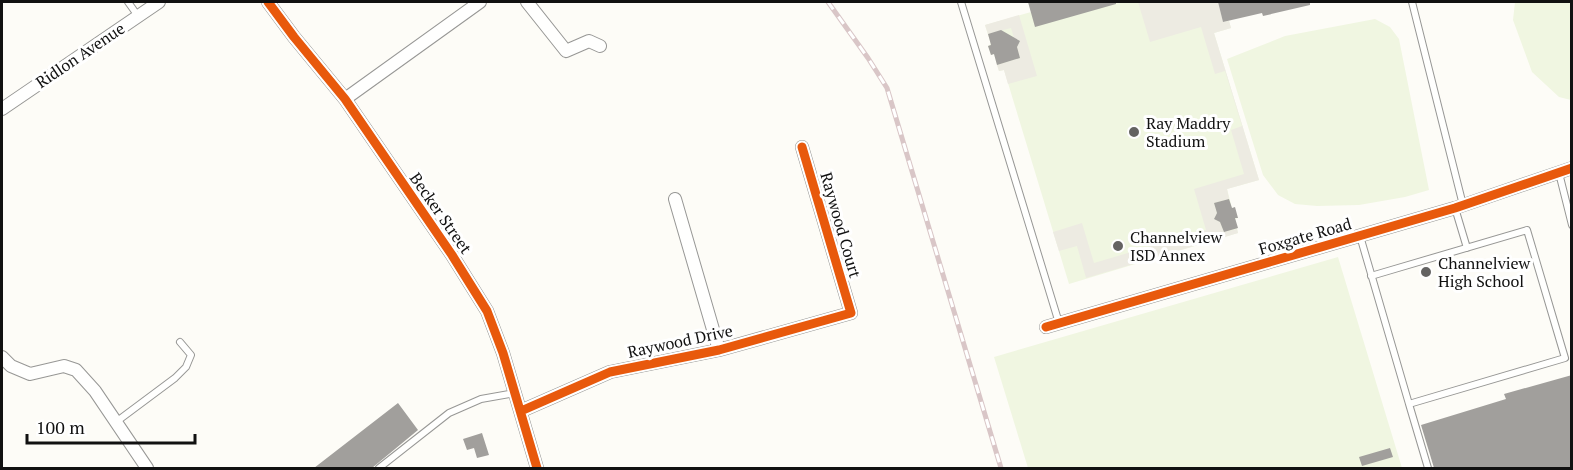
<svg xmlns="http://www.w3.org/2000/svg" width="1573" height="470" viewBox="0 0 1573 470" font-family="'PT Serif',serif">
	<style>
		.pitch { fill: #f0f6e1 }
		.plaza { fill: #edebe2 }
		.building { fill: #a19f9c }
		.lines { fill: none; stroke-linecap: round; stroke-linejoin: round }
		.service-casing { stroke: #979795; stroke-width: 8 }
		.minor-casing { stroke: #979795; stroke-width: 14 }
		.service { stroke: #fffffe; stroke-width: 6 }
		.minor { stroke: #fffffe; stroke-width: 12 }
		.rail-casing { stroke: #d9c6c7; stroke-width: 5 }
		.rail { stroke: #fff; stroke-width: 3; stroke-dasharray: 9; stroke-linecap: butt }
		.cycleway-casing { stroke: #fff; stroke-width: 13 }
		.cycleway { stroke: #e8590c; stroke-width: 9 }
		.poi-dot { fill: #646362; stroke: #fff; stroke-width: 2 }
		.labels { text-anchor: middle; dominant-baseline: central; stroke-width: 6; stroke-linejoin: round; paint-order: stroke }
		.street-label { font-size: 16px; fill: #111; stroke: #fff }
		.poi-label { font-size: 16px; fill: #111; stroke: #fff; text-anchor: start }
	</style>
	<rect width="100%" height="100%" fill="#fdfcf7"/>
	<path class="pitch" d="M1028 2H1218L1223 22 1229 21 1231 28 1214 33 1259 180 1227 189 1232 208 1238 218 1235 219 1238 233 1069 284 1004 70 999 71 994 54 991 55 988 46 991 44 985 25 1031 12Z
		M1515 2H1571V100L1559 97 1532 72 1513 20Z
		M1375 19 1390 27 1399 39 1429 190 1405 197 1359 205 1317 206 1295 204 1278 195 1263 175 1227 59 1285 36Z
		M1338 257 1402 468H1028L994 357Z"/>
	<path class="plaza" d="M1138 2H1218L1223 22 1229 21 1231 28 1214 33 1259 180 1227 189 1229 199 1214 203 1217 213 1214 219 1220 222 1224 232 1237 229 1238 233 1086 278 1077 246 1059 251 1053 232 1082 223 1094 263 1206 230 1194 189 1244 174 1231 130 1242 126 1225 71 1215 74 1201 27 1150 42Z
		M1019 15 1037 76 1008 84 1004 70 999 71 997 65 1020 58 1017 47 1020 41 1014 38 1011 28 988 34 985 25Z"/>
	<path class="building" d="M1028 2H1116V4L1035 27Z
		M1218 2H1310V5L1263 16 1262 13 1223 22Z
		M1001 30 1020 41 1017 47 1020 58 997 65 994 54 991 55 988 46 991 45 988 34Z
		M1229 199 1232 208 1235 207 1238 218H1235L1238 228 1224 232 1220 222 1214 219 1217 213 1214 203Z
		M1572 375V468H1434L1421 425 1506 399 1504 394Z
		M398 403 418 430 372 468H314Z
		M482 433 489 455 477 458 474 448 467 450 463 439Z
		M1390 448 1393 457 1362 466 1359 457Z"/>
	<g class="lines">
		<defs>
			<path id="service" d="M128 2 138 16
				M961 2 1059 323
				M1412 2 1463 205
				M1559 173 1572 225
				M1455 208 1467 248
				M1360 236 1409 404 1565 358 1527 230 1371 276
				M1409 404 1428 468
				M116 422 175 378 186 367 191 355 180 342
				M379 468 449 413 481 399 515 393"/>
			<path id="minor" d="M268 2 294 37 345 99 452 255 487 311 503 353 537 468
				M527 2 566 51 589 41 600 46
				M345 99 480 2
				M2 109 159 2
				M675 199 719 350
				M1046 327 1455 208 1572 168
				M2 357 11 366 30 374 64 366 76 370 95 391 147 468
				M521 411 610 372 719 350 851 313 802 147"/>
		</defs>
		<use href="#service" class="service-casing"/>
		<use href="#minor" class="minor-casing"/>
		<use href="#service" class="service"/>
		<use href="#minor" class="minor"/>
		<defs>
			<path id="rail" d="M828 2 868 58 887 88 1001 468"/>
		</defs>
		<use href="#rail" class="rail-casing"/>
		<use href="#rail" class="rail"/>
		<defs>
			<path id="cycleway" d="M268 2 294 37 345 99 452 255 487 311 503 353 537 468
				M1046 327 1455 208 1572 168
				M521 411 610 372 719 350 851 313 802 147"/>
		</defs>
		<use href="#cycleway" class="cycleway-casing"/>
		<use href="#cycleway" class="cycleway"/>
	</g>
	<g class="poi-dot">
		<circle cx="1134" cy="132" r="6"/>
		<circle cx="1118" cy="246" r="6"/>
		<circle cx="1426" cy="272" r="6"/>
	</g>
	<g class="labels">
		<g class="street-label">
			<text transform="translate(80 55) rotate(-34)">Ridlon Avenue</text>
			<text transform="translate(441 213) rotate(55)">Becker Street</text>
			<text transform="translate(841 225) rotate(74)">Raywood Court</text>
			<text transform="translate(1305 236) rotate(-16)">Foxgate Road</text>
			<text transform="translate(680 341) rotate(-12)">Raywood Drive</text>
		</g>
		<g class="poi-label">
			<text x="1146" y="123">Ray Maddry<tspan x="1146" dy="18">Stadium</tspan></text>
			<text x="1130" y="237">Channelview<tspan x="1130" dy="18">ISD Annex</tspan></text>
			<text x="1438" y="263">Channelview<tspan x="1438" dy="18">High School</tspan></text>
		</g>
	</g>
	<rect width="1573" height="470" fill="none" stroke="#111111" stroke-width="6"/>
	<path d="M27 434v9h168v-9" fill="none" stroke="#111111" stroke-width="3"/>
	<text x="36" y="434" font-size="18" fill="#111111" stroke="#ffffff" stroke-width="4.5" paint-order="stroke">100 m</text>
</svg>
